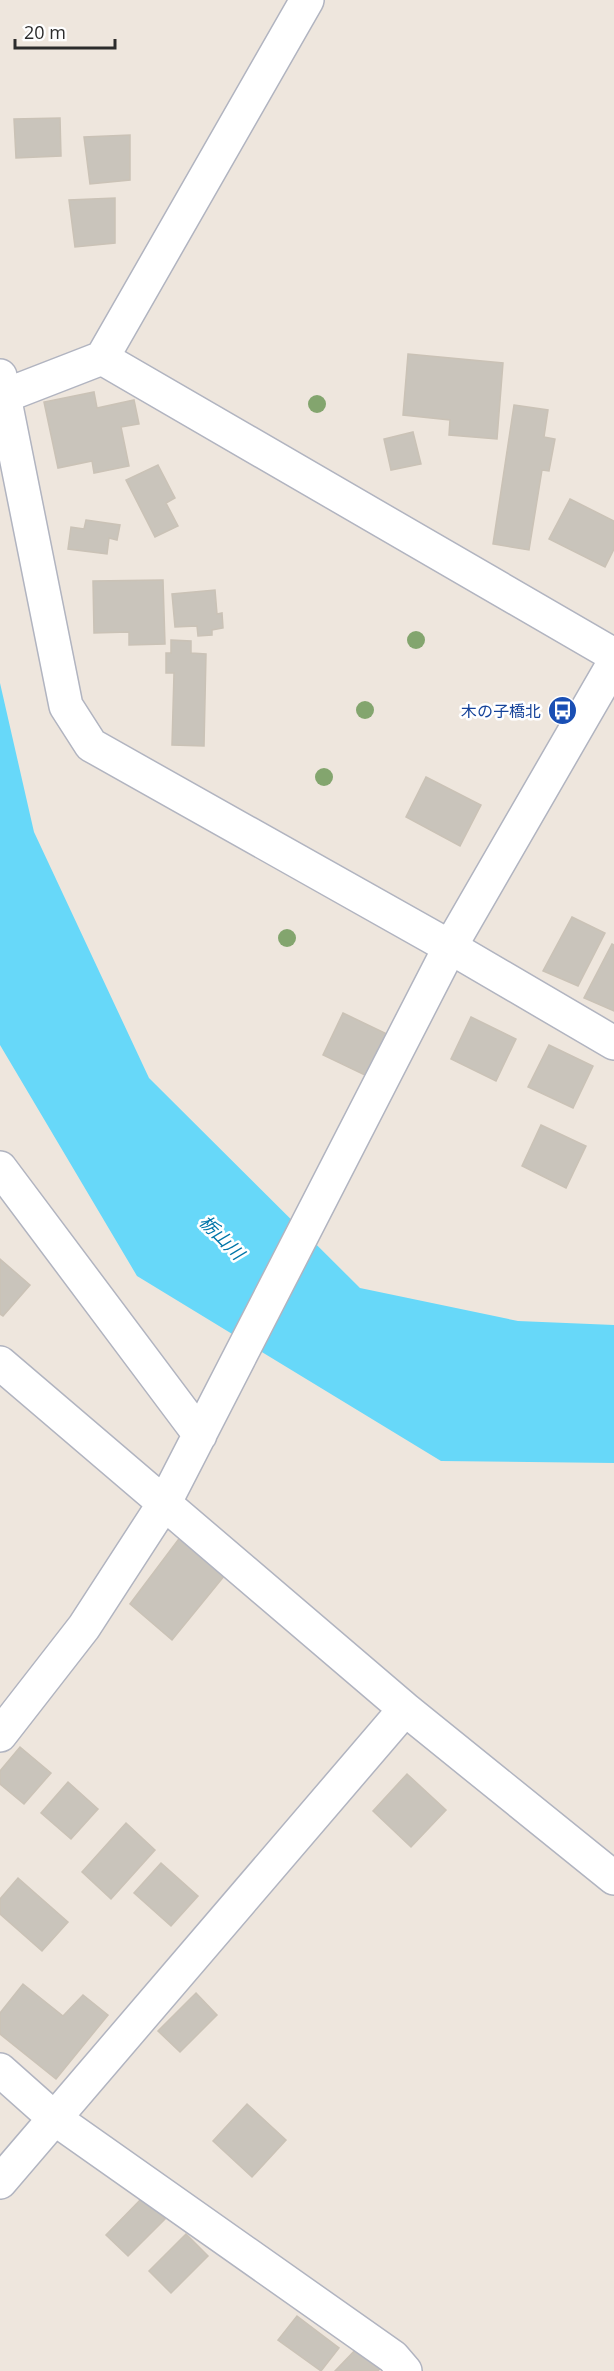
<svg xmlns="http://www.w3.org/2000/svg" width="614" height="2371" viewBox="0 0 614 2371" font-family="'Open Sans','Noto Sans JP',sans-serif">
	<style>
		.water { fill: #67d8f9 }
		.building { fill: #c9c4bb; stroke: #cac2b6; stroke-width: 1.5 }
		.lines { fill: none; stroke-linecap: round; stroke-linejoin: round }
		.minor-casing { stroke: #b1b4c0; stroke-width: 36 }
		.minor { stroke: #fff; stroke-width: 33 }
		.tree { fill: #83a56e }
		.labels { text-anchor: middle; dominant-baseline: central; stroke-width: 5; stroke-linejoin: round; paint-order: stroke }
		.transit-label { font-size: 16px; fill: #164399; stroke: #fff; text-anchor: end }
		.water-label { font-size: 18px; font-style: italic; fill: #0276a9; stroke: #fff }
	</style>
	<rect width="100%" height="100%" fill="#eee6dd"/>
	<path class="water" d="M0 683 34 832 149 1078 360 1288 518 1321 614 1325V1463L441 1461 137 1276 0 1045Z"/>
	<path class="building" d="M60 118 61 156 16 158 14 119Z
		M130 135V180L90 184 84 137Z
		M115 198V243L75 247 69 200Z
		M408 354 503 363 497 439 449 435 450 420 403 415Z
		M94 392 97 408 134 400 139 424 121 427 129 466 94 473 92 461 58 468 44 402Z
		M514 405 548 410 544 437 555 439 549 471 542 470 529 550 493 544Z
		M413 432 421 464 391 470 384 439Z
		M158 465 175 498 166 503 178 526 155 537 126 480Z
		M570 499 614 521V549L605 567 549 539Z
		M86 520 120 525 117 540 109 538 107 554 68 549 71 527 84 529Z
		M163 580 165 644 129 645V632L94 633 93 581Z
		M215 590 217 614 222 613 223 628 212 630V635L198 636 197 626 175 627 172 594Z
		M171 640 191 641V653L206 654 204 746 172 745 174 673H166V653H171Z
		M426 777 481 805 460 846 406 817Z
		M572 917 605 933 578 986 543 971Z
		M612 944 614 945V1011L584 998Z
		M343 1013 387 1034 367 1076 323 1055Z
		M471 1017 516 1039 496 1081 451 1059Z
		M549 1045 593 1066 573 1108 528 1087Z
		M541 1125 586 1146 566 1188 522 1166Z
		M0 1259 30 1285 3 1316 0 1314Z
		M184 1532 229 1570 172 1640 130 1604Z
		M20 1747 51 1773 24 1804 0 1784V1771Z
		M407 1774 446 1810 411 1847 373 1811Z
		M68 1782 98 1809 71 1839 41 1813Z
		M126 1823 155 1850 111 1899 82 1872Z
		M161 1863 198 1896 171 1926 134 1893Z
		M18 1878 68 1922 42 1951 0 1914V1899Z
		M23 1984 63 2016 83 1995 108 2015 56 2079 0 2034V2013Z
		M196 1993 217 2015 180 2052 158 2031Z
		M247 2104 286 2140 252 2177 213 2141Z
		M143 2197 165 2219 128 2256 106 2235Z
		M186 2234 208 2256 171 2293 149 2271Z
		M297 2316 339 2348 321 2371 278 2340Z
		M359 2346 381 2367 378 2371H335Z"/>
	<g class="lines">
		<defs>
			<path id="minor" d="M102 358 614 655
				M0 376 66 706 91 745 450 947 614 1043
				M4 396 102 358 307 0
				M0 1168 200 1435
				M0 1363 405 1709 614 1878
				M0 1735 84 1627 165 1502 450 947 614 663
				M0 2070 54 2118 393 2357 405 2371
				M0 2182 405 1709"/>
		</defs>
		<use href="#minor" class="minor-casing"/>
		<use href="#minor" class="minor"/>
	</g>
	<g class="tree">
		<circle cx="317" cy="404" r="9"/>
		<circle cx="416" cy="640" r="9"/>
		<circle cx="365" cy="710" r="9"/>
		<circle cx="324" cy="777" r="9"/>
		<circle cx="287" cy="938" r="9"/>
	</g>
	<defs>
		<symbol id="bus-disc" viewBox="-11 -11 22 22"><circle r="9.5" fill="#1a4fb4" stroke="#fff"/><path d="M-5-6H5V4H4V6H2V4H-2V6H-4V4H-5ZM-3.5-4V0h7V-4ZM-3.5 1.2v1.5H-2V1.2ZM2 1.2v1.5H3.5V1.2Z" fill="#fff"/></symbol>
	</defs>
	<g fill-rule="evenodd">
		<use href="#bus-disc" x="546" y="694" width="33" height="33"/>
	</g>
	<g class="labels">
		<g class="transit-label">
			<text x="541" y="711">木の子橋北</text>
		</g>
		<g class="water-label">
			<text transform="translate(222 1237) rotate(45)">栃山川</text>
		</g>
	</g>
	<path d="M15 39v9h100v-9" fill="none" stroke="#2c2c2c" stroke-width="3"/>
	<text x="24" y="39" font-size="18" fill="#2c2c2c" stroke="#ffffff" stroke-width="4.5" paint-order="stroke">20 m</text>
</svg>
